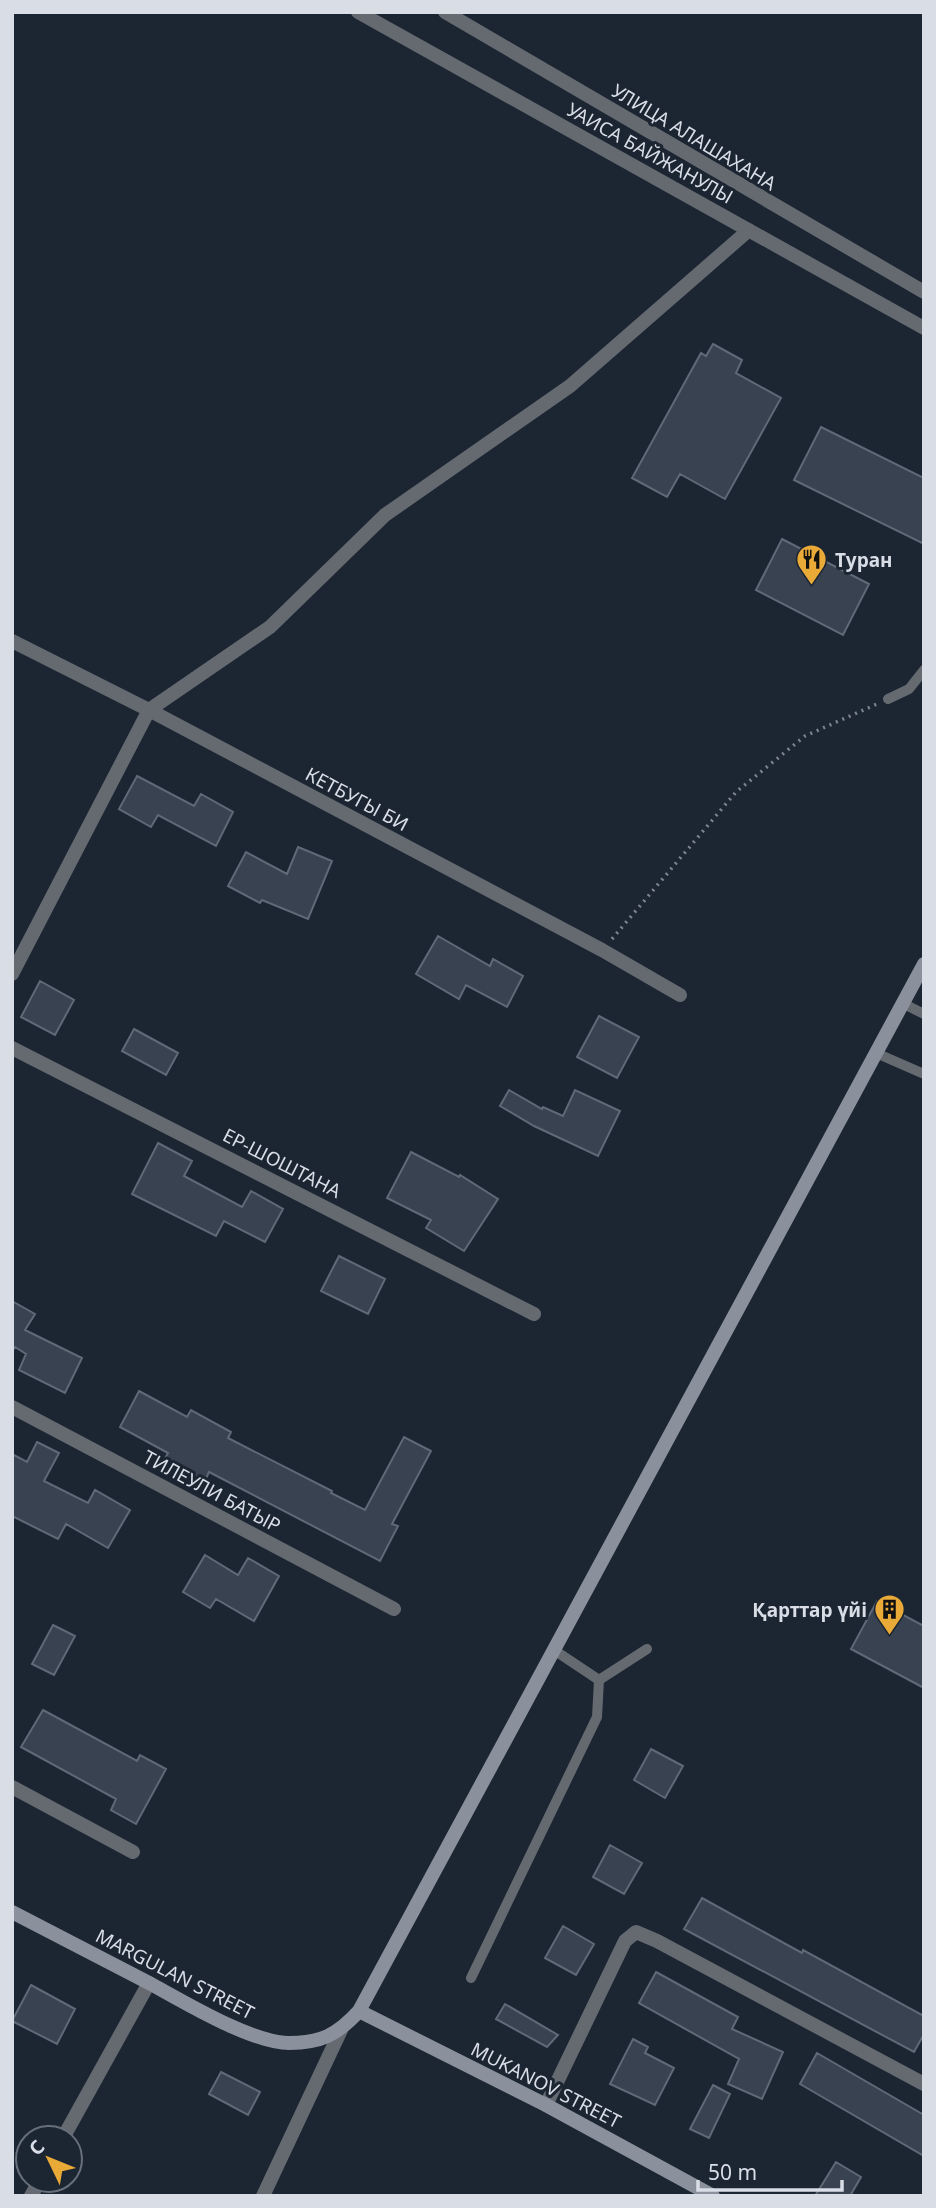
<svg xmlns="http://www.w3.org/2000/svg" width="936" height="2208" viewBox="0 0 936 2208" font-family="'Noto Sans',sans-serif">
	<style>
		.building { fill: #394250; stroke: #5f6978; stroke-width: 2 }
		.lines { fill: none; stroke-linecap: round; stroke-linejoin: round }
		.path { stroke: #7e8590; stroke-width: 3.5; stroke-dasharray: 2 5; stroke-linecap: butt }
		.lane { stroke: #656a71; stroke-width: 10 }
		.street { stroke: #656a71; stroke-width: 14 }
		.secondary { stroke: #8a919c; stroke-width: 14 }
		.labels { text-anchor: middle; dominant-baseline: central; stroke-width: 6; stroke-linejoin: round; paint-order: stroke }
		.street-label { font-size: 19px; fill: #d8dde6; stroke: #1c2532 }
		.poi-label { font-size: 19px; font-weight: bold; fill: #d8dde6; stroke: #1c2532; text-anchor: start }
	</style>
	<rect width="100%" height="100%" fill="#1c2532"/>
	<path class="building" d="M713 344 742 360 736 373 781 398 725 499 680 474 667 497 632 478 701 353 706 356Z
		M821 427 924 478V544L794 480Z
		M782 539 869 584 843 635 756 590Z
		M137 776 194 806 201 794 233 812 216 846 158 815 151 827 119 809Z
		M298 847 332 861 308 919 262 900 260 903 228 886 246 852 287 874Z
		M438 936 490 966 493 959 523 976 507 1007 466 985 459 999 416 974Z
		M40 981 74 1000 55 1035 21 1017Z
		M599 1016 639 1037 617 1078 577 1057Z
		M134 1029 178 1053 166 1075 122 1051Z
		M509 1090 542 1109 543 1107 563 1116 575 1090 620 1111 598 1156 534 1126 500 1106Z
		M158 1143 192 1161 184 1176 242 1207 251 1191 283 1209 265 1242 224 1221 216 1236 132 1194Z
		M411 1152 459 1177 460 1175 498 1199 464 1251 426 1228 431 1220 387 1198Z
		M339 1256 385 1279 368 1314 321 1291Z
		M12 1301 35 1314 25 1330 82 1358 65 1393 19 1370 26 1354 15 1347 12 1351Z
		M139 1391 187 1417 191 1410 231 1432 228 1438 332 1491 331 1493 365 1510 404 1437 431 1451 392 1524 398 1526 380 1561 209 1472 205 1481 164 1460 168 1453 120 1427Z
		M37 1442 59 1453 44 1481 88 1503 95 1490 130 1510 108 1548 66 1524 58 1539 12 1516V1454L27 1462Z
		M205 1555 238 1575 248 1558 279 1576 254 1621 216 1599 210 1608 183 1592Z
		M877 1601 924 1626V1688L851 1649Z
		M53 1625 75 1636 54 1675 32 1664Z
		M43 1710 137 1761 140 1755 166 1769 136 1824 111 1810 116 1799 21 1747Z
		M651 1749 683 1766 665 1798 634 1780Z
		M610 1845 642 1863 624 1894 593 1877Z
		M702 1898 802 1953 803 1950 924 2016V2034L914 2052 684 1929Z
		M563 1926 594 1944 576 1975 545 1958Z
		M656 1972 738 2017 732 2029 783 2052 762 2099 728 2084 739 2059 639 2003Z
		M31 1985 75 2009 57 2044 12 2021Z
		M505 2004 558 2035 547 2047 496 2019Z
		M633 2039 648 2047 645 2053 674 2068 655 2105 610 2084Z
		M817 2053 924 2115V2156L800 2084Z
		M221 2072 260 2092 248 2115 209 2094Z
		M713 2085 730 2094 709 2138 690 2129Z
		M836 2162 861 2177 850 2196H815Z"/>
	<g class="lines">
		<path class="path" d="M612 939 736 792 805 736 877 704"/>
		<path class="lane" d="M888 699 909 689 924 670
			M902 1003 924 1014
			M876 1053 924 1074
			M599 1680 647 1649
			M471 1978 597 1717 599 1680 554 1650"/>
		<path class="street" d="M358 12 924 328
			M445 12 924 292
			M12 641 149 710 602 950 680 995
			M12 974 149 710 270 627 385 515 570 386 749 230
			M12 1048 534 1314
			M12 1407 394 1609
			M12 1787 133 1852
			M546 2105 625 1941 636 1932 657 1941 924 2084
			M63 2138 149 1983
			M31 2196 40 2180
			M263 2196 341 2030"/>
		<path class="secondary" d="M12 1912C58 1936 105 1960 151 1984 184 2002 252 2043 289 2043 321 2043 337 2035 359 2011L924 964
			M359 2011 546 2105 713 2196"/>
	</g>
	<defs>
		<symbol id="restaurant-pin" viewBox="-11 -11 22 30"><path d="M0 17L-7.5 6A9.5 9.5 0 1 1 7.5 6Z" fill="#eaaa38" stroke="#1c2532"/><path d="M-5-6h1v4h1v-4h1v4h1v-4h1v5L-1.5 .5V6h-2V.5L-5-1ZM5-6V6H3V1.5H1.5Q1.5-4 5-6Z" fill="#111"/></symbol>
		<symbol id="building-pin" viewBox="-11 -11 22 30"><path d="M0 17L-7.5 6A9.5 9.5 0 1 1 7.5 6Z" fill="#eaaa38" stroke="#1c2532"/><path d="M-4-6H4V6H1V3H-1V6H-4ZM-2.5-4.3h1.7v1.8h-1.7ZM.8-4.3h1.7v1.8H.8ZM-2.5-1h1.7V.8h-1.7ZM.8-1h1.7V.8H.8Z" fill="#111"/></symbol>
	</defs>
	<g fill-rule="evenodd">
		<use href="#restaurant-pin" x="794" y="542" width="35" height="47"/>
		<use href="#building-pin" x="872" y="1592" width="35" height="47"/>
	</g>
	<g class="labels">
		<g class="street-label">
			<text transform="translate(694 137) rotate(31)">УЛИЦА АЛАШАХАНА</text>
			<text transform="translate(650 153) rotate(29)">УАИСА БАЙЖАНУЛЫ</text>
			<text transform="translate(357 799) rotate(28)">КЕТБУГЫ БИ</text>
			<text transform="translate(282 1163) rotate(27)">ЕР-ШОШТАНА</text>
			<text transform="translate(212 1491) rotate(28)">ТИЛЕУЛИ БАТЫР</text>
			<text transform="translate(175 1974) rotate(27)">MARGULAN STREET</text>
			<text transform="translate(546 2085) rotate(27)">MUKANOV STREET</text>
		</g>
		<g class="poi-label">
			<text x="835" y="560">Туран</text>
			<text x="867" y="1610" text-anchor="end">Қарттар үйі</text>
		</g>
	</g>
	<rect width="936" height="2208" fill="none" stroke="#d8dde6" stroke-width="28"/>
	<g transform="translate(49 2159) rotate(313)"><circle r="33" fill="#1c2532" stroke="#676f7a" stroke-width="2"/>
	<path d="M0-5L12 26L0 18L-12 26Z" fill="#eaaa38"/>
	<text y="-10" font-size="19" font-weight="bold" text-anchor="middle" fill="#d8dde6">С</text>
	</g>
	<path d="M698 2180v10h144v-10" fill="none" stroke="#d8dde6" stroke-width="3.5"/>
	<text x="708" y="2180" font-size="21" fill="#d8dde6" stroke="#1c2532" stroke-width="5" paint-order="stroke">50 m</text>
</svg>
